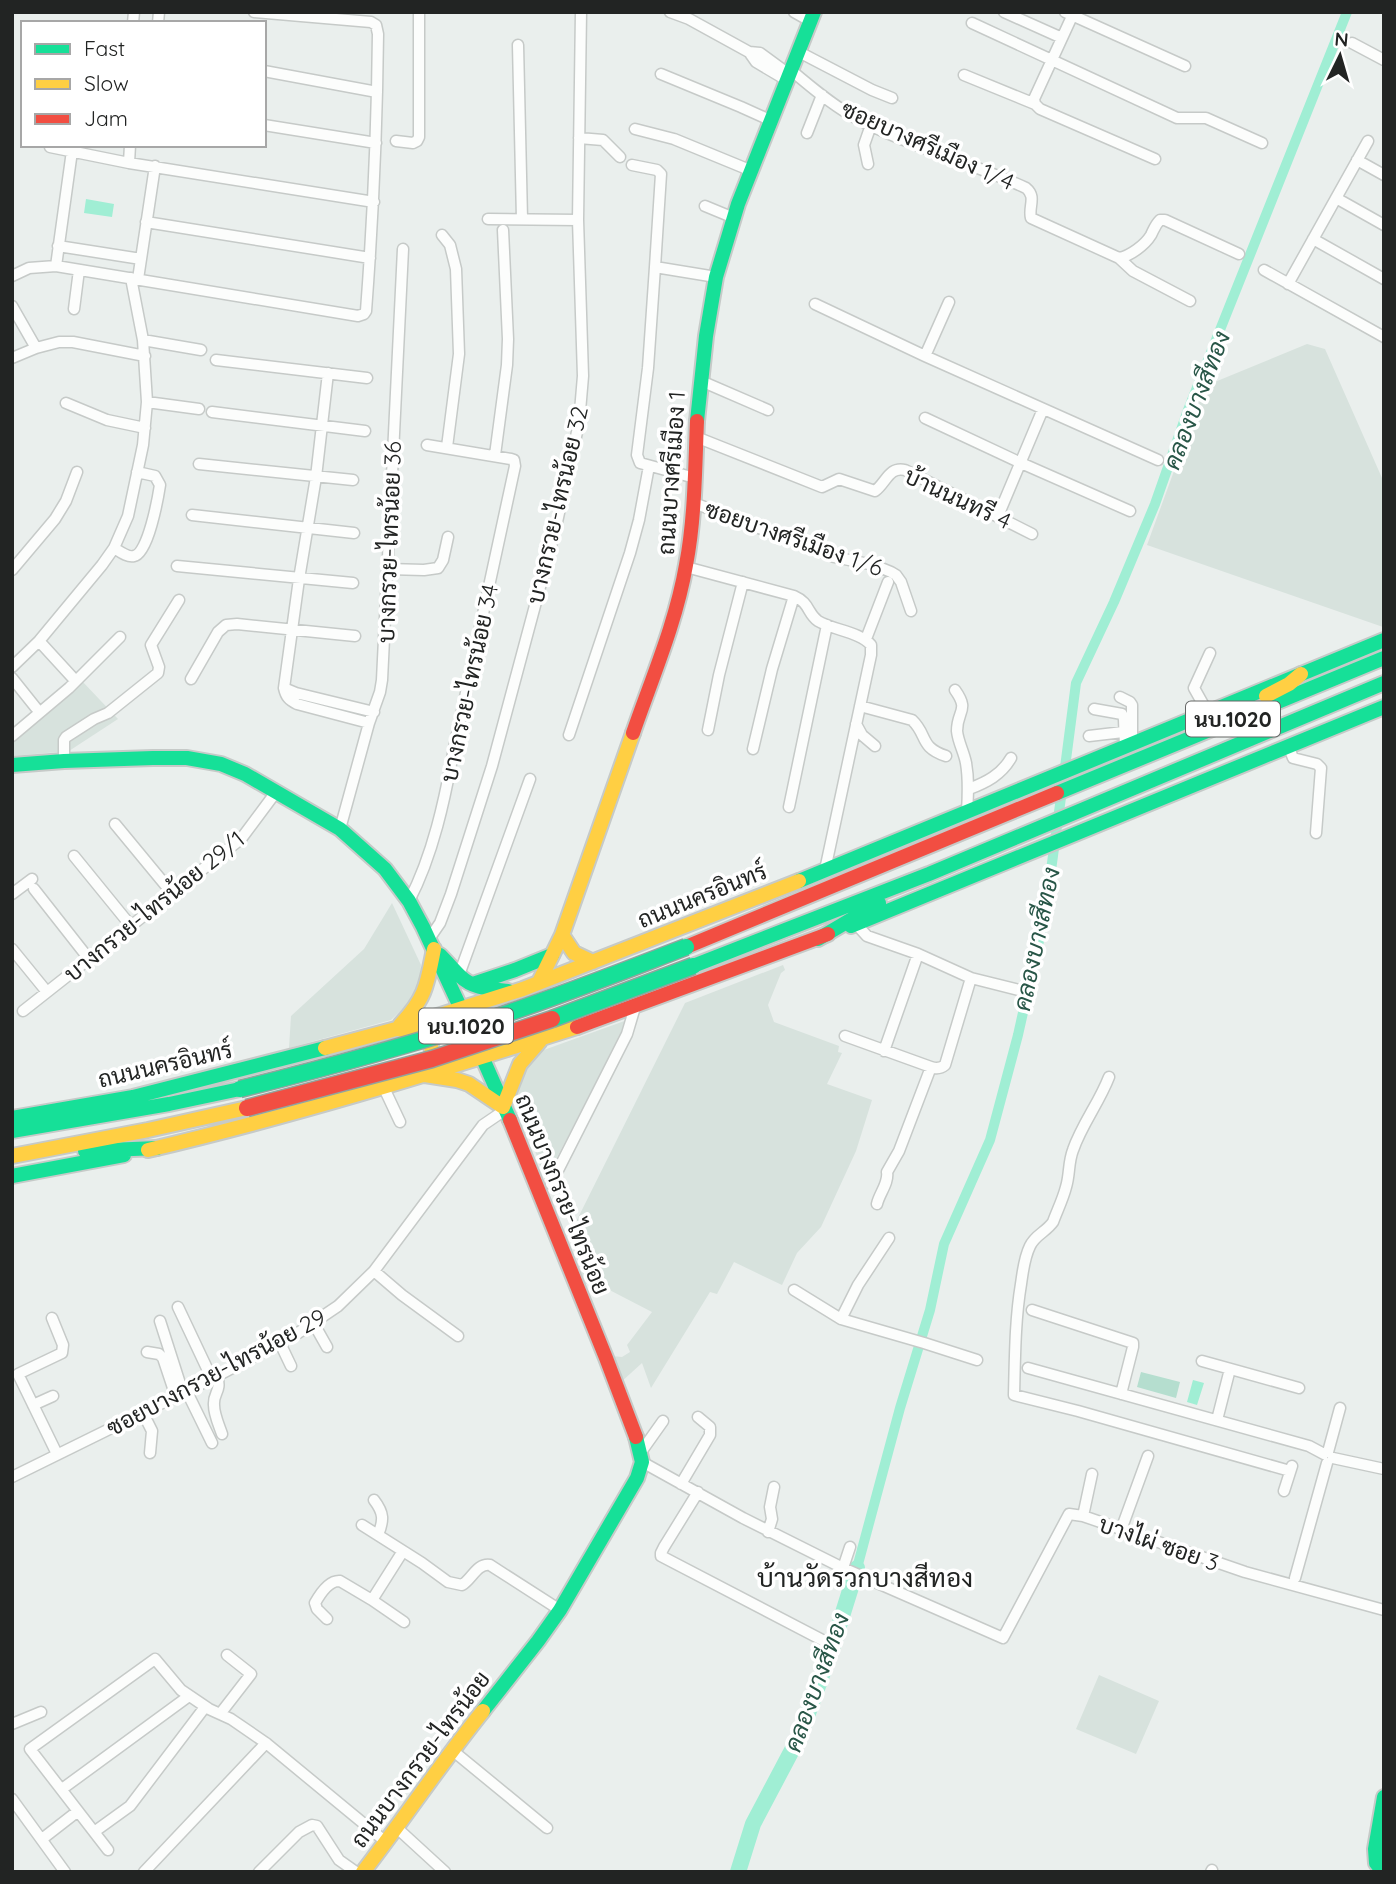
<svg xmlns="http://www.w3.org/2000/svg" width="1396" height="1884" viewBox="0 0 1396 1884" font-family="Quicksand,Sarabun,sans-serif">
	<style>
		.built { fill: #d7e2dd }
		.green { fill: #b5decf }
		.water { fill: #a0eed4 }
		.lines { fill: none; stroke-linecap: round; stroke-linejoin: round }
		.canal { stroke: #a0eed4; stroke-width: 10 }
		.river { stroke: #a0eed4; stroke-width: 16 }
		.street-casing { stroke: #c6cac8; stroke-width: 13 }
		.fast-casing { stroke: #c6cac8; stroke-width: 18 }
		.slow-casing { stroke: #c6cac8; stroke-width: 18 }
		.jam-casing { stroke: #c6cac8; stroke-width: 18 }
		.street { stroke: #fcfdfc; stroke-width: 10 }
		.fast { stroke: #16e098; stroke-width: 14 }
		.slow { stroke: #ffcf43; stroke-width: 14 }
		.jam { stroke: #f24e42; stroke-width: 14 }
		.fast-bridge-casing { stroke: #92a49e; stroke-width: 19; stroke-linecap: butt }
		.jam-bridge-casing { stroke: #92a49e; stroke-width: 19; stroke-linecap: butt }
		.fast-bridge { stroke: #16e098; stroke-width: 16 }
		.jam-bridge { stroke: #f24e42; stroke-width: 16 }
		.labels { text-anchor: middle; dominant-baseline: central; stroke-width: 7; stroke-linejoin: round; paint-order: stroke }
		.shield { fill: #fff; stroke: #646665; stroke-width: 2 }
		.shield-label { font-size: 21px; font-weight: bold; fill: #222423 }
		.street-label { font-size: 23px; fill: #222423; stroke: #fff }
		.water-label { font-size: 24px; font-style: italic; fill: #285647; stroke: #fff }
		.quarter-label { font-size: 26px; fill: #222423; stroke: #fff }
	</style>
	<rect width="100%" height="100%" fill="#eaefed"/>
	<path class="built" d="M1307 344 1325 349 1382 478 1384 479 1383 627 1147 545 1205 386Z
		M82 681 118 719 69 751 12 756V738Z
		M392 903 421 965 419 994 391 1020 289 1048 291 1016 364 949Z
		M783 965 785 970 781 973 768 1005 774 1022 839 1046 838 1052 842 1053 827 1084 872 1100 856 1151 821 1227 797 1253 782 1285 734 1262 717 1294 710 1292 651 1388 642 1363 620 1383 612 1356 622 1357 630 1352 627 1345 652 1312 594 1282 585 1284 569 1236 685 1003Z
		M630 1019 545 1180 517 1098V1084L530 1060 541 1051Z
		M1099 1675 1159 1701 1136 1754 1076 1729Z"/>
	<path class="green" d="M1141 1372 1180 1382 1176 1398 1137 1387Z"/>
	<path class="water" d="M86 199 114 204 112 217 84 213Z
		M1193 1380 1204 1383 1197 1405 1187 1402Z"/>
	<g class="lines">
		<path class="canal" d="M1064 775 1076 683 1114 602 1155 504 1188 410 1347 12
			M857 1568 900 1408 930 1310 944 1244 990 1140 1018 1035 1045 914 1062 790"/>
		<path class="river" d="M738 1872 753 1824 800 1735 832 1648 857 1568"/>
		<defs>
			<path id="street" d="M670 12 689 19 749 52 756 62 788 81
				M794 12 810 21
				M1004 12 1062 38
				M1065 12 1185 66
				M133 23 134 12
				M158 23 159 12
				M972 23 1177 118H1206L1262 143
				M1352 43 1384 60
				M518 45 522 219
				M749 52 760 53 790 75
				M799 52 872 90 892 98
				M264 71 377 92
				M792 71C811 87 830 103 852 116 905 145 970 162 1026 188 1037 197 1028 207 1031 218L1119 258 1133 271 1190 301
				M661 74 741 107 772 121
				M964 75 1035 104 1040 109 1155 159
				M1035 104 1034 99 1074 12
				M264 125 376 143
				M635 129 674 139 752 171
				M807 133 822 95
				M579 138 603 140 620 157
				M396 141 413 143 417 141 419 137V12
				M50 147 129 163 374 202
				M1357 160 1384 175
				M129 163 130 145
				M868 164 864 145 871 125
				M632 165 657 170 661 174 655 267 716 277
				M1336 198 1384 225
				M705 206 734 218
				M488 219 578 220
				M146 222 370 258
				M442 235 450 245 456 269 459 354 447 447
				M1313 239 1384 279
				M58 246 141 259
				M1119 258C1130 256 1145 245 1151 235 1154 229 1155 225 1160 220H1165L1239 254
				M56 266 72 151
				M655 267 648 368 637 455 640 463 695 478
				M1264 270 1384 337
				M12 276 29 268 56 266 358 316 364 314 366 311C373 219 377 127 378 34L376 25 371 22 254 12
				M138 279 155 166
				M1288 284 1368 141
				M815 304 925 356 1158 460
				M12 306 36 348
				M74 309 79 270
				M143 340 201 350
				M925 356 949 302
				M12 358 36 348 59 342H73L145 356
				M216 360 367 378
				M701 381 768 410
				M147 402 199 409
				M66 403 107 420 145 428
				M212 412 365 431
				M925 418 1021 463 1130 511
				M696 437 822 487 839 479 875 491C886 483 889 466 905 470L1032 534
				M495 455 507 365 508 339 503 230
				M199 464 353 480
				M694 503 834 557 874 565 891 572 896 575 901 582 911 611
				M192 515 354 533
				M998 516 1043 409
				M114 548C119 551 128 558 134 556 148 554 158 498 160 485L155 476 137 472
				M177 566 353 583
				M686 567 794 596C810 603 807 613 818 621 833 630 860 632 871 645V655L825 870
				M388 569 424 570 438 568 443 560 448 537
				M12 570 55 519 66 501 77 472
				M866 639 888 582
				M39 641 72 677
				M12 667 39 641 102 565 114 548 128 516 143 445 147 402 143 340 131 278
				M12 678 36 708
				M191 679 218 632 226 625 237 624 355 636
				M284 688 299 579 316 477 328 373
				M284 688C286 697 289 700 297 704L369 723
				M284 688 296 693 374 712
				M955 690C970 711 957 710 957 731 958 742 964 752 966 763 969 780 968 795 967 812
				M1120 697 1130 702 1132 705V744
				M860 706 912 720C928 735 919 747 946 756
				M1094 709 1122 714 1124 719 1125 747
				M1208 713 1194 688 1210 653
				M856 724 862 735 875 746
				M708 730 719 675 743 582
				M569 735 630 553 639 520 649 466
				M12 736 69 688 120 637
				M1089 736 1123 732
				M1288 745 1293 758 1317 764 1321 768 1316 833
				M753 749 772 669 794 596
				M64 761V740L66 737 94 719 108 713 158 673 159 667 151 645 179 600
				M969 789C987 782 1001 775 1011 758
				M789 807 827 625
				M115 824 172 893
				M340 829 369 723 380 692 382 680 403 249
				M74 856 131 926
				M34 889 89 959
				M12 894 32 879
				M409 901C433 855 445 799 454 748L515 466 514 460 511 459 427 445
				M429 939 440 923 451 894 492 766 555 531 579 423 583 376 578 220 581 12
				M12 949 47 992
				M459 975 530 779
				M971 978 1023 991
				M23 1011 241 839 276 792
				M845 1036 931 1067C936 1069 940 1069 945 1065L971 978 918 954 867 936 856 924
				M884 1051 918 954
				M1109 1077C1099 1103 1082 1124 1073 1150 1068 1163 1070 1174 1066 1187 1063 1199 1057 1211 1053 1222 1046 1232 1035 1235 1030 1246 1024 1258 1023 1271 1021 1284 1015 1320 1015 1357 1014 1395L1078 1411 1290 1471
				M384 1088 400 1122
				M551 1184 627 1034 635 1007
				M877 1204C879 1194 889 1183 887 1172L899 1151 931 1067
				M374 1271 402 1295 458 1336
				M794 1290 841 1319 924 1343 977 1360
				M178 1307 212 1379
				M1032 1310 1133 1343V1347L1121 1394
				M52 1318 63 1345 62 1353 18 1374 57 1454
				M841 1319 858 1285 889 1238
				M160 1321 183 1393
				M314 1324 327 1347
				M280 1343 291 1366
				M147 1352 159 1354 163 1358 176 1397
				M1202 1361 1299 1388
				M1028 1368 1309 1446 1324 1454
				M217 1376C222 1392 213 1392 214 1405 214 1415 219 1425 222 1434
				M187 1392 212 1443
				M33 1405 53 1396
				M143 1413 152 1431 150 1453
				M1217 1420 1230 1369
				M641 1452 663 1421
				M1328 1452 1340 1408
				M1333 1458 1384 1469
				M642 1462 743 1518 843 1568 1003 1638 1069 1514 1083 1516 1245 1572 1384 1610
				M12 1477 217 1376 298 1333 338 1306 374 1271 483 1125 505 1110
				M681 1484 710 1435V1427L698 1417
				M1284 1491 1292 1466
				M698 1492 664 1547 661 1553V1556L828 1643
				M374 1500C384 1513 384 1520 378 1535
				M1083 1516 1092 1474
				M362 1525 422 1563 448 1582 462 1585C472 1579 477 1563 490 1565L560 1610
				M1121 1530 1148 1456
				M768 1532 772 1519 770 1507 774 1487
				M403 1551 372 1600 404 1622
				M843 1568 850 1547
				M1295 1578 1327 1463
				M327 1619 317 1609 315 1603C320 1594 329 1580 340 1581L372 1600
				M220 1714 251 1674 227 1655
				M12 1724 41 1712
				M452 1750 547 1828
				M62 1789 189 1696
				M12 1799 65 1872
				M397 1828 445 1872
				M94 1832 130 1806 205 1707
				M42 1839 78 1811
				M108 1850 30 1749 155 1659 181 1690 209 1709 231 1719 266 1743 386 1842
				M144 1872 266 1743
				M259 1872 299 1832 312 1825 317 1826 339 1860 356 1872
				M1211 1872 1212 1870"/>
			<path id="fast" d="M697 421 706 336 716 277 738 204 814 12
				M12 765 64 761 153 758H187L221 764 245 774 340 829 385 869 409 901 423 927 461 1009 510 1120
				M1057 793 1384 658
				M799 881 1384 640
				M851 926 1384 707
				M818 939 879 903
				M440 955C447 962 453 969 460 976 473 989 491 989 508 991
				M693 966 929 874 1384 683
				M473 984 515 970 552 955
				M98 1108 133 1097
				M12 1118 133 1097 325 1048
				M12 1131 169 1104 240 1089
				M85 1151 157 1148
				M12 1176 124 1155
				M483 1711 538 1641 560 1610 637 1478 642 1462 636 1437
				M1383 1872 1376 1863 1375 1849 1384 1797"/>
			<path id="slow" d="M1266 696 1289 684 1301 674
				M562 935 574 953 593 962
				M539 982 562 935 633 733
				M400 1025C426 998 427 984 434 949
				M398 1029C429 1036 441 1043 425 1075L457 1080 469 1084 503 1107
				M325 1048 396 1029 523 989 799 881
				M503 1107 520 1064 540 1041
				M148 1150C293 1116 435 1072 577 1027
				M12 1156 148 1130 247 1108
				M363 1872C404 1819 441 1763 483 1711"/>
			<path id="jam" d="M633 733C652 678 676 623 686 565 695 518 695 469 697 421
				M686 947 1057 793
				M577 1027 828 934
				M510 1120 606 1358 636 1437"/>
		</defs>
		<use href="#street" class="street-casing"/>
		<use href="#fast" class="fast-casing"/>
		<use href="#slow" class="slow-casing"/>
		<use href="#jam" class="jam-casing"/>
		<use href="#street" class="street"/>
		<use href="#fast" class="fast"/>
		<use href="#slow" class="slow"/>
		<use href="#jam" class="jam"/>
		<defs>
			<path id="fast-bridge" d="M552 1019 693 966
				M240 1089C321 1069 402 1047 481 1022 550 1000 618 973 686 947"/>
			<path id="jam-bridge" d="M247 1108 432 1059 552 1019"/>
		</defs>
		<use href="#fast-bridge" class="fast-bridge-casing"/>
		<use href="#jam-bridge" class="jam-bridge-casing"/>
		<use href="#fast-bridge" class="fast-bridge"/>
		<use href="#jam-bridge" class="jam-bridge"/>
	</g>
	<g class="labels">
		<g class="shield">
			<rect x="1186" y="701.5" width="94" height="35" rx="5"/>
			<rect x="419" y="1008.5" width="94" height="35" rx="5"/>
		</g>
		<g class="shield-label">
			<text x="1233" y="719">นบ.1020</text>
			<text x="466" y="1026">นบ.1020</text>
		</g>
		<g class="street-label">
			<text transform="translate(928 145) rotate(24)">ซอยบางศรีเมือง 1/4</text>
			<text transform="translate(671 473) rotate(-86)">ถนนบางศรีเมือง 1</text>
			<text transform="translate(958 498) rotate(25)">บ้านนนทรี 4</text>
			<text transform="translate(557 505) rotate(-77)">บางกรวย-ไทรน้อย 32</text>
			<text transform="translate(794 538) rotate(19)">ซอยบางศรีเมือง 1/6</text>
			<text transform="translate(389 542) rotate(-88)">บางกรวย-ไทรน้อย 36</text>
			<text transform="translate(469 683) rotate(-78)">บางกรวย-ไทรน้อย 34</text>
			<text transform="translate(702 895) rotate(-22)">ถนนนครอินทร์</text>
			<text transform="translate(154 906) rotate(-39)">บางกรวย-ไทรน้อย 29/1</text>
			<text transform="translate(165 1064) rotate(-13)">ถนนนครอินทร์</text>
			<text transform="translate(563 1194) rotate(68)">ถนนบางกรวย-ไทรน้อย</text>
			<text transform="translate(216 1372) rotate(-28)">ซอยบางกรวย-ไทรน้อย 29</text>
			<text transform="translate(1159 1543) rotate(19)">บางไผ่ ซอย 3</text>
			<text transform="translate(420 1759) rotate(-53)">ถนนบางกรวย-ไทรน้อย</text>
		</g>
		<g class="water-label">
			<text transform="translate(1196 400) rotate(-69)">คลองบางสีทอง</text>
			<text transform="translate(1036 939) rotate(-78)">คลองบางสีทอง</text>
			<text transform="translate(816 1682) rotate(-70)">คลองบางสีทอง</text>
		</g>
		<g class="quarter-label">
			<text x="865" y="1577">บ้านวัดรวกบางสีทอง</text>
		</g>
	</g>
	<rect width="1396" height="1884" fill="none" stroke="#222423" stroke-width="28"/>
	<rect x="21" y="21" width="245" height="126" fill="#ffffff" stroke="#a7a7a7" stroke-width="2"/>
	<rect x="35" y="44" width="35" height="10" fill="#16e098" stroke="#a7a7a7" stroke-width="2"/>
	<text x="84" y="56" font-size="21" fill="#222423">Fast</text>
	<rect x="35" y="79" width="35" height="10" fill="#ffcf43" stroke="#a7a7a7" stroke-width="2"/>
	<text x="84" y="91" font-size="21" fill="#222423">Slow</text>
	<rect x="35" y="114" width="35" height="10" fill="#f24e42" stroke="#a7a7a7" stroke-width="2"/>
	<text x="84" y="126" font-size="21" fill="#222423">Jam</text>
	<g transform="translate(1340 56) rotate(5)" stroke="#ffffff" stroke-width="5" paint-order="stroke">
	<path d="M0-5L12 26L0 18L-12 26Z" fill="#222423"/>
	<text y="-10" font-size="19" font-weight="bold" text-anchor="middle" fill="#222423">N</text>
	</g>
</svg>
